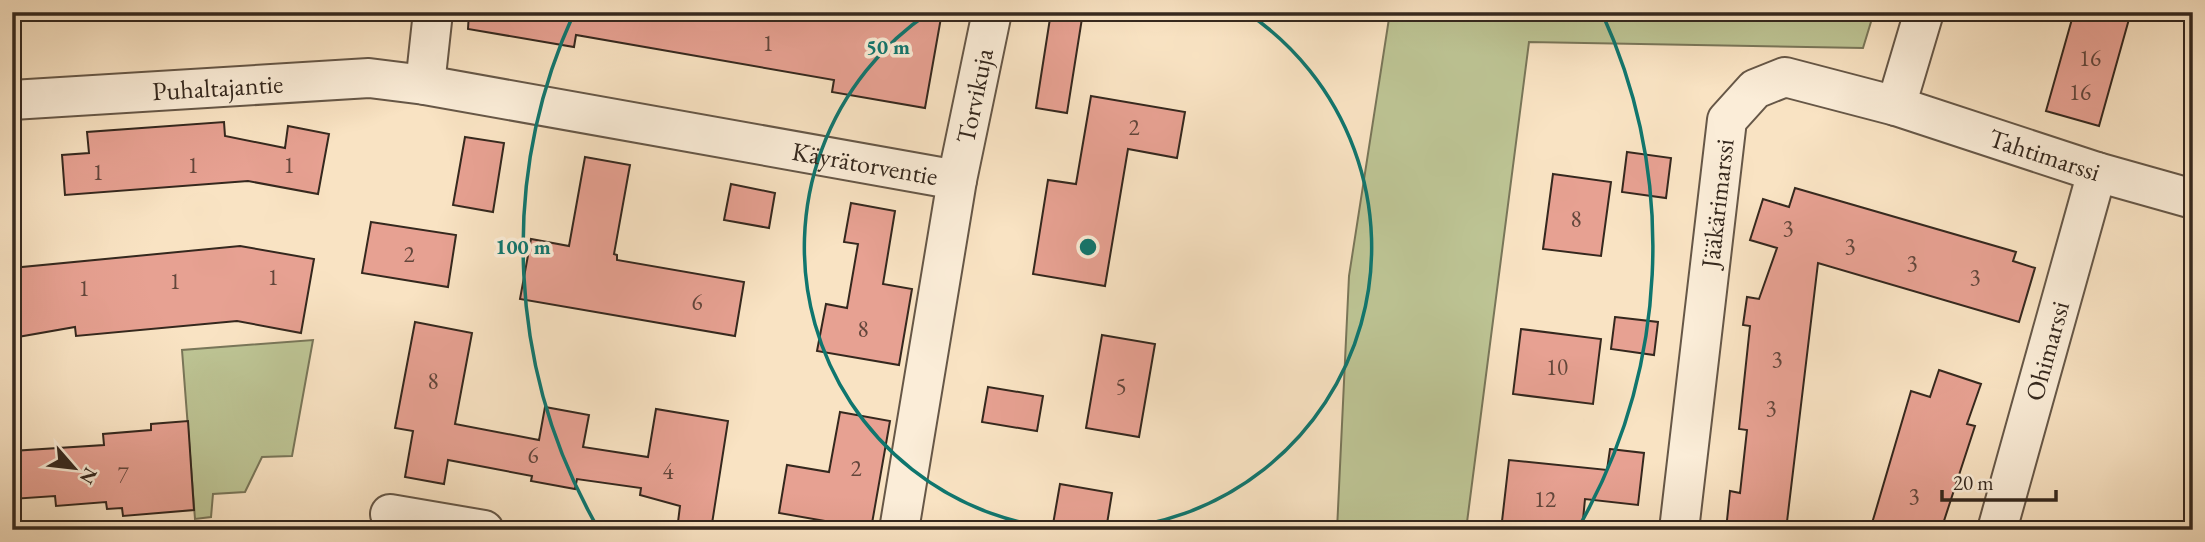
<svg xmlns="http://www.w3.org/2000/svg" width="2205" height="542" viewBox="0 0 2205 542" font-family="'EB Garamond',serif">
	<style>
		.green { fill: #bdc494; stroke: #797659; stroke-width: 2 }
		.building { fill: #e7a192; stroke: #35281e; stroke-width: 2 }
		.lines { fill: none; stroke-linecap: round; stroke-linejoin: round }
		.minor-casing { stroke: #665747; stroke-width: 42 }
		.minor { stroke: #fbedd8; stroke-width: 38 }
		.ring { fill: none; stroke: #0f766e; stroke-width: 3.5 }
		.labels { text-anchor: middle; dominant-baseline: central; stroke-width: 7; stroke-linejoin: round; paint-order: stroke }
		.number-label { font-size: 23px; fill: #62463b }
		.street-label { font-size: 26px; fill: #35281e; stroke: #fbedd8 }
		.centre { fill: #0f766e; stroke: #fbedd8; stroke-width: 3.5 }
		.ring-label { font-size: 21px; text-anchor: middle; font-weight: bold; fill: #0f766e; stroke: #fbedd8; stroke-width: 7; stroke-linejoin: round; paint-order: stroke }
	</style>
	<rect width="100%" height="100%" fill="#f9e3c3"/>
	<filter id="stains"><feTurbulence type="fractalNoise" baseFrequency=".00286" numOctaves="4"/><feColorMatrix values="0 0 0 0 .2 0 0 0 0 .09 0 0 0 0 .02 0 0 0 .5 -.17"/></filter>
	<radialGradient id="worn" r=".72"><stop offset=".6" stop-color="#630" stop-opacity="0"/><stop offset="1" stop-color="#630" stop-opacity=".3"/></radialGradient>
	<path class="green" d="M1390 12H1874L1863 48 1529 42 1466 530H1337L1349 276Z
		M313 340 292 456 262 457 245 492 213 494 211 517 195 519 182 350Z"/>
	<path class="building" d="M469 12H942L925 108 832 92 834 80 576 35 574 47 468 29Z
		M1051 12H1083L1067 113 1036 108Z
		M2074 12H2131L2099 126 2046 111Z
		M1091 96 1185 112 1177 158 1128 149 1105 286 1033 274 1048 180 1076 184Z
		M224 122 225 136 285 148 288 126 329 134 318 194 248 181 65 195 62 155 89 153 87 132Z
		M465 137 504 143 493 212 453 205Z
		M1627 152 1671 158 1666 198 1622 192Z
		M585 157 630 165 614 254 617 255V260L744 282 735 336 520 299 531 239 569 246Z
		M1553 174 1611 182 1601 256 1543 249Z
		M731 184 775 193 769 228 724 220Z
		M1795 188 2016 252 2013 261 2035 268 2019 322 1818 263 1786 530H1726L1730 491 1740 493 1747 430 1739 429 1750 326 1743 325 1747 297 1759 299 1777 248 1750 240 1763 199 1789 207Z
		M851 203 895 211 883 284 912 289 899 365 817 351 826 304 847 308 858 244 844 242Z
		M371 222 456 235 448 287 362 273Z
		M240 246 314 259 301 333 237 321 76 336 75 327 12 338V268Z
		M1615 317 1658 322 1654 355 1611 349Z
		M415 322 472 333 455 424 539 440 545 407 589 415 583 447 648 457 656 409 728 421 711 530H677L680 506 640 495 641 488 577 479 575 489 531 481 532 476 448 460 444 484 405 477 413 431 395 428Z
		M1521 329 1601 339 1593 404 1513 394Z
		M1102 335 1155 344 1139 437 1086 428Z
		M1939 370 1981 384 1967 424 1975 426 1941 530H1870L1911 391 1930 397Z
		M988 387 1043 396 1037 431 982 422Z
		M840 412 890 421 871 529 779 513 787 465 829 472Z
		M188 421 194 510 123 516 122 508 107 509 106 502 56 506 55 496 12 499V451L104 445 103 434 151 430V424Z
		M1610 449 1644 453 1638 505 1585 499 1582 530H1501L1509 460 1607 470Z
		M1060 484 1112 493 1106 530H1052Z"/>
	<g class="lines">
		<defs>
			<g id="minor">
				<path d="M425 85 433 12"/>
				<path id="s1" d="M12 100 369 78 425 85 957 180 899 530"/>
				<path d="M1896 106 1924 12"/>
				<path id="s2" d="M957 180 992 12"/>
				<path d="M390 514 484 530"/>
				<path id="s3" d="M1679 530 1727 120 1755 89 1785 77 1896 106 2097 172 2193 199"/>
				<path id="s4" d="M1997 530 2097 172"/>
			</g>
		</defs>
		<use href="#minor" class="minor-casing"/>
		<use href="#minor" class="minor"/>
	</g>
	<g class="ring">
		<path d="M1076 530A283 283 0 0 1 930 12M1246 12A283 283 0 0 1 1100 530"/>
		<path d="M599 530A565 565 0 0 1 574 13M1602 13A565 565 0 0 1 1577 530"/>
	</g>
	<g class="labels">
		<g class="number-label">
			<text x="768" y="43">1</text>
			<text x="2090" y="58">16</text>
			<text x="2080" y="92">16</text>
			<text x="1134" y="127">2</text>
			<text x="193" y="165">1</text>
			<text x="289" y="165">1</text>
			<text x="98" y="172">1</text>
			<text x="1576" y="219">8</text>
			<text x="1788" y="228">3</text>
			<text x="1850" y="246">3</text>
			<text x="409" y="254">2</text>
			<text x="1912" y="263">3</text>
			<text x="273" y="277">1</text>
			<text x="1975" y="277">3</text>
			<text x="175" y="281">1</text>
			<text x="84" y="288">1</text>
			<text x="697" y="302">6</text>
			<text x="863" y="329">8</text>
			<text x="1777" y="359">3</text>
			<text x="1557" y="367">10</text>
			<text x="433" y="381">8</text>
			<text x="1121" y="386">5</text>
			<text x="1771" y="408">3</text>
			<text x="533" y="455">6</text>
			<text x="856" y="468">2</text>
			<text x="668" y="471">4</text>
			<text x="123" y="475">7</text>
			<text x="1914" y="496">3</text>
			<text x="1545" y="499">12</text>
		</g>
		<g class="street-label">
			<text stroke="none"><textPath href="#s1" startOffset="206">Puhaltajantie</textPath></text>
			<text stroke="none"><textPath href="#s2" startOffset="86">Torvikuja</textPath></text>
			<text stroke="none"><textPath href="#s3" startOffset="758">Tahtimarssi</textPath></text>
			<text stroke="none"><textPath href="#s1" startOffset="861">Käyrätorventie</textPath></text>
			<text stroke="none"><textPath href="#s3" startOffset="329">Jääkärimarssi</textPath></text>
			<text stroke="none"><textPath href="#s4" startOffset="186">Ohimarssi</textPath></text>
		</g>
	</g>
	<circle cx="1088" cy="247" r="10" class="centre"/>
	<g class="ring-label">
		<text x="888" y="54">50 m</text>
		<text x="523" y="254">100 m</text>
	</g>
	<rect width="2205" height="542" fill="none" stroke="#f9e3c3" stroke-width="42"/>
	<rect x="14" y="14" width="2177" height="514" fill="none" stroke="#35281e" stroke-width="3.5"/>
	<rect x="21" y="21" width="2163" height="500" fill="none" stroke="#35281e" stroke-width="2"/>
	<g transform="translate(74 468) rotate(118)" stroke="#fbedd8" stroke-width="5" paint-order="stroke">
	<path d="M0-5L12 26L0 18L-12 26Z" fill="#35281e"/>
	<text y="-10" font-size="19" font-weight="bold" text-anchor="middle" fill="#35281e">N</text>
	</g>
	<path d="M1942 490v10h114v-10" fill="none" stroke="#35281e" stroke-width="3.5"/>
	<text x="1953" y="490" font-size="21" fill="#35281e" stroke="#fbedd8" stroke-width="5" paint-order="stroke">20 m</text>
	<rect width="100%" height="100%" filter="url(#stains)"/>
	<rect width="100%" height="100%" fill="url(#worn)"/>
</svg>
